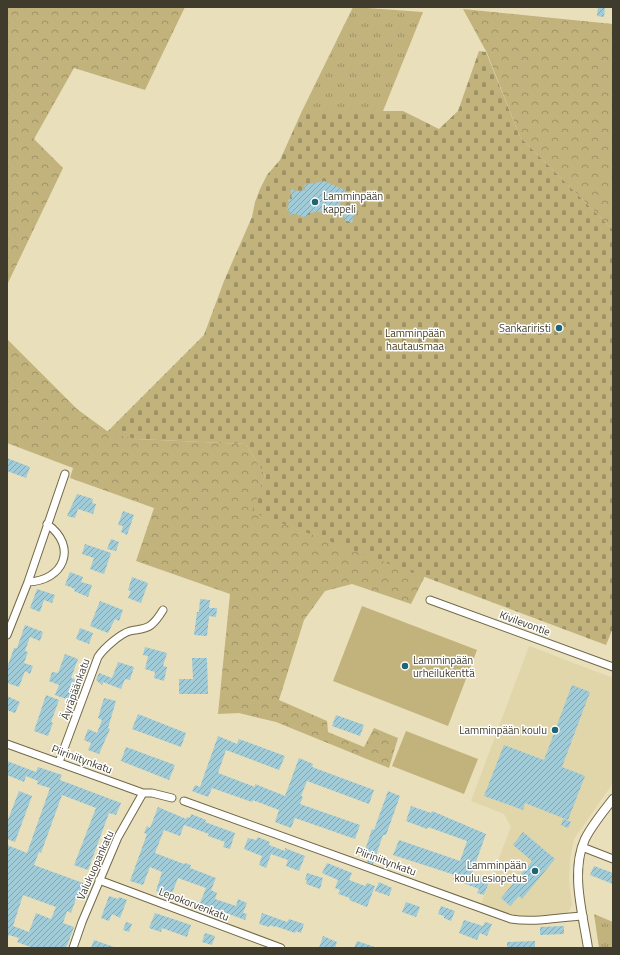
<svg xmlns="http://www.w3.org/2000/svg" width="620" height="955" viewBox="0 0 620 955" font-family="'Titillium Web',sans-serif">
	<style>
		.built { fill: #e1d5aa }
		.grass { fill: url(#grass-tufts) }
		.forest { fill: url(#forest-crowns) }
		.cemetery { fill: url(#cemetery-stones) }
		.pitch { fill: #c2b27c }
		.building { fill: url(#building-hatch); fill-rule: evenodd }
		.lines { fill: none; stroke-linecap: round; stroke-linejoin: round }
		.minor-casing { stroke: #716848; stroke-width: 9 }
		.tertiary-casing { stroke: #716848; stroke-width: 10 }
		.minor { stroke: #fff; stroke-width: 7 }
		.tertiary { stroke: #fff; stroke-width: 8 }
		.poi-dot { fill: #206576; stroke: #fff; stroke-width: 1.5 }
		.labels { text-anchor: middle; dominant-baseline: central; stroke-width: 3; stroke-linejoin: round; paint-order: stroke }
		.poi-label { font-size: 11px; fill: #3f3b2d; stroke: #fff; text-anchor: end }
		.park-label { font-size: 11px; fill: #463b18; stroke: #fff }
		.street-label { font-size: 11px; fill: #3f3b2d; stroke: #fff }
	</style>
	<defs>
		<pattern id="grass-tufts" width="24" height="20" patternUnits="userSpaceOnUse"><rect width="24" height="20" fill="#c2b27c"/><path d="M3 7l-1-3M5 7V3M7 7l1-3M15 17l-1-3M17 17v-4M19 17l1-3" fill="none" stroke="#9f9266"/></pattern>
		<pattern id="forest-crowns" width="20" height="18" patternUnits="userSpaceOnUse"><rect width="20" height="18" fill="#c2b27c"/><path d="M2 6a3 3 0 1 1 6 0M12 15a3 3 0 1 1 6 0" fill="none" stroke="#9f9266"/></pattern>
		<pattern id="cemetery-stones" width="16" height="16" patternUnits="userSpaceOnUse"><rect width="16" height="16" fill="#c2b27c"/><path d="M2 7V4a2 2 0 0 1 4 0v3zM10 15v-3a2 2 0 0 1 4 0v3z" fill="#9f9266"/></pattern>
		<pattern id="building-hatch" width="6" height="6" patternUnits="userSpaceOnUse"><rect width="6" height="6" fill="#a0cbd7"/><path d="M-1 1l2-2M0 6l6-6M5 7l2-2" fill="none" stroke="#84a6af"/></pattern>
	</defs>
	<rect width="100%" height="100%" fill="#e9dfbb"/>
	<path class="built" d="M529 646 613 678V783L574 839 570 859 569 881 572 905 570 909 567 913 562 914 527 916 510 915 481 904 511 827 504 814 471 801Z"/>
	<path class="grass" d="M353 7 423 12 383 111H302Z
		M594 914 613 922V948H599Z"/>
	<path class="forest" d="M7 7H185L145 90 74 68 34 139 63 168 7 285Z
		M463 9 613 24V230L520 137 487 53Z
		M7 339 77 409 107 431 136 439 246 444 265 475 253 512 425 576 411 604 352 584 325 591 304 620 279 700 327 721 328 732 364 747 374 728 398 738 389 768 276 722 239 713 218 714 230 594 136 561 154 508 70 478 73 468 7 443Z"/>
	<path class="cemetery" d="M479 51 486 52 520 137 613 230V628L606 645 252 512 265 475 246 444 136 439 107 432 204 335 224 281 252 217 255 202 260 189 267 175 280 160 302 111H403L439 129 458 111Z"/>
	<path class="pitch" d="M362 606 477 650 448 726 333 681Z
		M406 731 478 759 464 794 392 766Z"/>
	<path class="building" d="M598 7H605L604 17 597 16Z
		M324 181 345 190 339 207 355 212 352 223 344 220 345 217 328 211 308 213 306 218 296 214 290 215V211L287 210 289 204 288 200 292 199 290 189 297 191 305 190 304 185Z
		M7 458 30 467 26 478 7 471Z
		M77 494 93 499 92 503 96 504 93 514 78 509 75 518 67 516Z
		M123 511 134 515 127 535 121 532 123 526 118 525Z
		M111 539 119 542 116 551 107 549Z
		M85 544 111 553 104 574 90 569 94 558 82 554Z
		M70 572 83 577 81 582 92 585 88 597 74 591 75 589 65 585Z
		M132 577 148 583 141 603 128 598 131 591 128 590Z
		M37 589 55 595 52 603 44 600 40 612 30 608Z
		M200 599 210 600 209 608H217L216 617 209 616 207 636 194 635 197 612H199Z
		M100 601 123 610 119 621 115 619 108 633 90 626Z
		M25 625 43 632 40 641 30 637 25 651 28 652 24 663 33 666 30 674 25 671 19 687 7 683V668L14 648H17Z
		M80 628 93 633 89 644 76 639Z
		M145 647 167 653 163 666 167 667 164 681 154 678 155 672 145 669 148 656 143 655Z
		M65 654 78 659 71 678 76 680 69 700 55 695 59 685 49 681 52 672 58 673Z
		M192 658H207L208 694H179V679H193Z
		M118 662 134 667 130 680 125 679 121 689 103 682 102 685 96 680 99 673 112 678Z
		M572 685 590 692 562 767 585 776 568 820 525 803 523 810 484 796 504 745 544 760Z
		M46 695 59 700 51 722 53 723 48 736 34 731Z
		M7 696 20 702 15 713 7 710Z
		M104 698 116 701 108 728 110 729 99 754 88 750 91 743 84 740 88 729 97 733 102 720 98 718Z
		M138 714 186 733 181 747 132 729Z
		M336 715 364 725 360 736 332 726Z
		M218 736 237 744 239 739 285 756 279 770 226 750 218 773 255 787V784L285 796 299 758 313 764 312 767 374 790 369 804 307 781 301 796 303 797 300 804 360 825 355 839 295 818 291 828 275 822 279 810 253 800 252 802 212 788 208 797 192 791 195 785 200 787Z
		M126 747 175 765 169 780 121 761Z
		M7 761 36 772 38 767 62 775 60 780 121 803 116 815 109 813 88 870 74 865 96 808 62 795 41 853 39 852 34 865 91 886 86 899 77 896 71 913 67 911 63 923 74 927 66 948H33L17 942 19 938 9 935 7 939V845L27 853 50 788 37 784 38 781 26 776 24 782 7 775ZM23 895 56 907 51 919 36 913 29 932 13 926Z
		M19 791 32 796 15 842 7 839V822Z
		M388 791 400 796 386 835H383L373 864 367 862 370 852 365 850 372 829 374 830Z
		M411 806 431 813 432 811 486 834 472 873 490 880 484 895 477 893 479 889 453 879 455 875 393 855 399 840 460 861 467 841 428 827 427 829 406 821Z
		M158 807 186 819 187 817 190 818 191 814 206 820 205 822 235 833 230 849 223 847 225 842 208 836 209 834 184 825 180 836 164 830 155 853 184 864 185 863 191 865 190 868 216 878 211 890 217 893 215 899 236 906 238 899 247 903 243 913 247 914 245 920 200 903 206 888 178 878 171 896 156 891 162 872 150 867 143 885 130 881 147 834 144 833 147 826 150 828Z
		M563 819 571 822 568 828 561 825Z
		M523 832 555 859 522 899 519 896 510 906 501 898 532 861 513 845Z
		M258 837 270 842 269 845 285 851V848L305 856 299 871 286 866 288 860 271 854 266 868 259 865 262 856 244 849 248 838 256 840Z
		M327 863 352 873 349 880 365 886 367 883 375 886 367 907 349 900 350 898 338 894 340 890 335 888 338 880 322 873Z
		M594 866 613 873V884L590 875Z
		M307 873 323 878 320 889 306 884 307 880H305Z
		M379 882 392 888 389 896 375 891Z
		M109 896 118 899 119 897 127 900 120 918 112 914 109 921 101 918Z
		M406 902 420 907 416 917 402 912Z
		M441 906 455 911 451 921 444 918V916L438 914Z
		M155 913 191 925 187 937 162 928 161 932 149 928Z
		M262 913 287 922 289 919 304 924 301 933 296 931 295 933 275 926V927L270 925 269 927 259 924Z
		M464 920 483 926 485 922 492 924 487 936 480 933 477 940 459 933Z
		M126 922 132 924 129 932 123 930Z
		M564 926V934L540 935V927Z
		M205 933 215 936 212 945 202 942Z
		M323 936 337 942 335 948H319Z
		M94 940 114 947V948H91Z
		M357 941 375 947V948H354Z
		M535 941V948H507V942Z"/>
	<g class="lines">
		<defs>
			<path id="minor" d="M28 582C63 581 79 547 47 524
				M430 600 613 667
				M7 635 28 582 65 474
				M7 744 143 793H152L172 798
				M59 762 98 657C104 648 120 634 130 631 137 629 145 630 151 625 156 621 160 615 163 610
				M184 801 511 919C535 923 560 917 583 916
				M582 847 613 859
				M99 880 281 948
				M73 948 82 922 118 837 143 793"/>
			<path id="tertiary" d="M588 948C583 914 570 872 585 839 592 825 603 812 613 799"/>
		</defs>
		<use href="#minor" class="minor-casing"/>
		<use href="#tertiary" class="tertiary-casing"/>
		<use href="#minor" class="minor"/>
		<use href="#tertiary" class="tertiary"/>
	</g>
	<g class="poi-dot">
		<circle cx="315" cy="202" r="4"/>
		<circle cx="559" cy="328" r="4"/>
		<circle cx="405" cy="666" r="4"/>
		<circle cx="555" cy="730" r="4"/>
		<circle cx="535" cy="871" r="4"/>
	</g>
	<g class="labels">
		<g class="poi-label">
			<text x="323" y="196" text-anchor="start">Lamminpään<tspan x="323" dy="13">kappeli</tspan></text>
			<text x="551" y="328">Sankariristi</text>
			<text x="413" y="660" text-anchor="start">Lamminpään<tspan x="413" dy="13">urheilukenttä</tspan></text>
			<text x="547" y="730">Lamminpään koulu</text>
			<text x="527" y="865">Lamminpään<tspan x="527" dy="13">koulu esiopetus</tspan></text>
		</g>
		<g class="park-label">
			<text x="415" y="333">Lamminpään<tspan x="415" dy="13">hautausmaa</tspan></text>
		</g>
		<g class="street-label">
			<text transform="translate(525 623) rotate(20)">Kivilevontie</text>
			<text transform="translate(75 689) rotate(-70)">Äyräpäänkatu</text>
			<text transform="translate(82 759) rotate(20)">Piiriniitynkatu</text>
			<text transform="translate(386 861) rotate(20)">Piiriniitynkatu</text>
			<text transform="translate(95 865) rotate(-66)">Valukuopankatu</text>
			<text transform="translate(194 904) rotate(21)">Lepokorvenkatu</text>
		</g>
	</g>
	<rect width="620" height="955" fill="none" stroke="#3f3b2d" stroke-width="16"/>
</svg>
